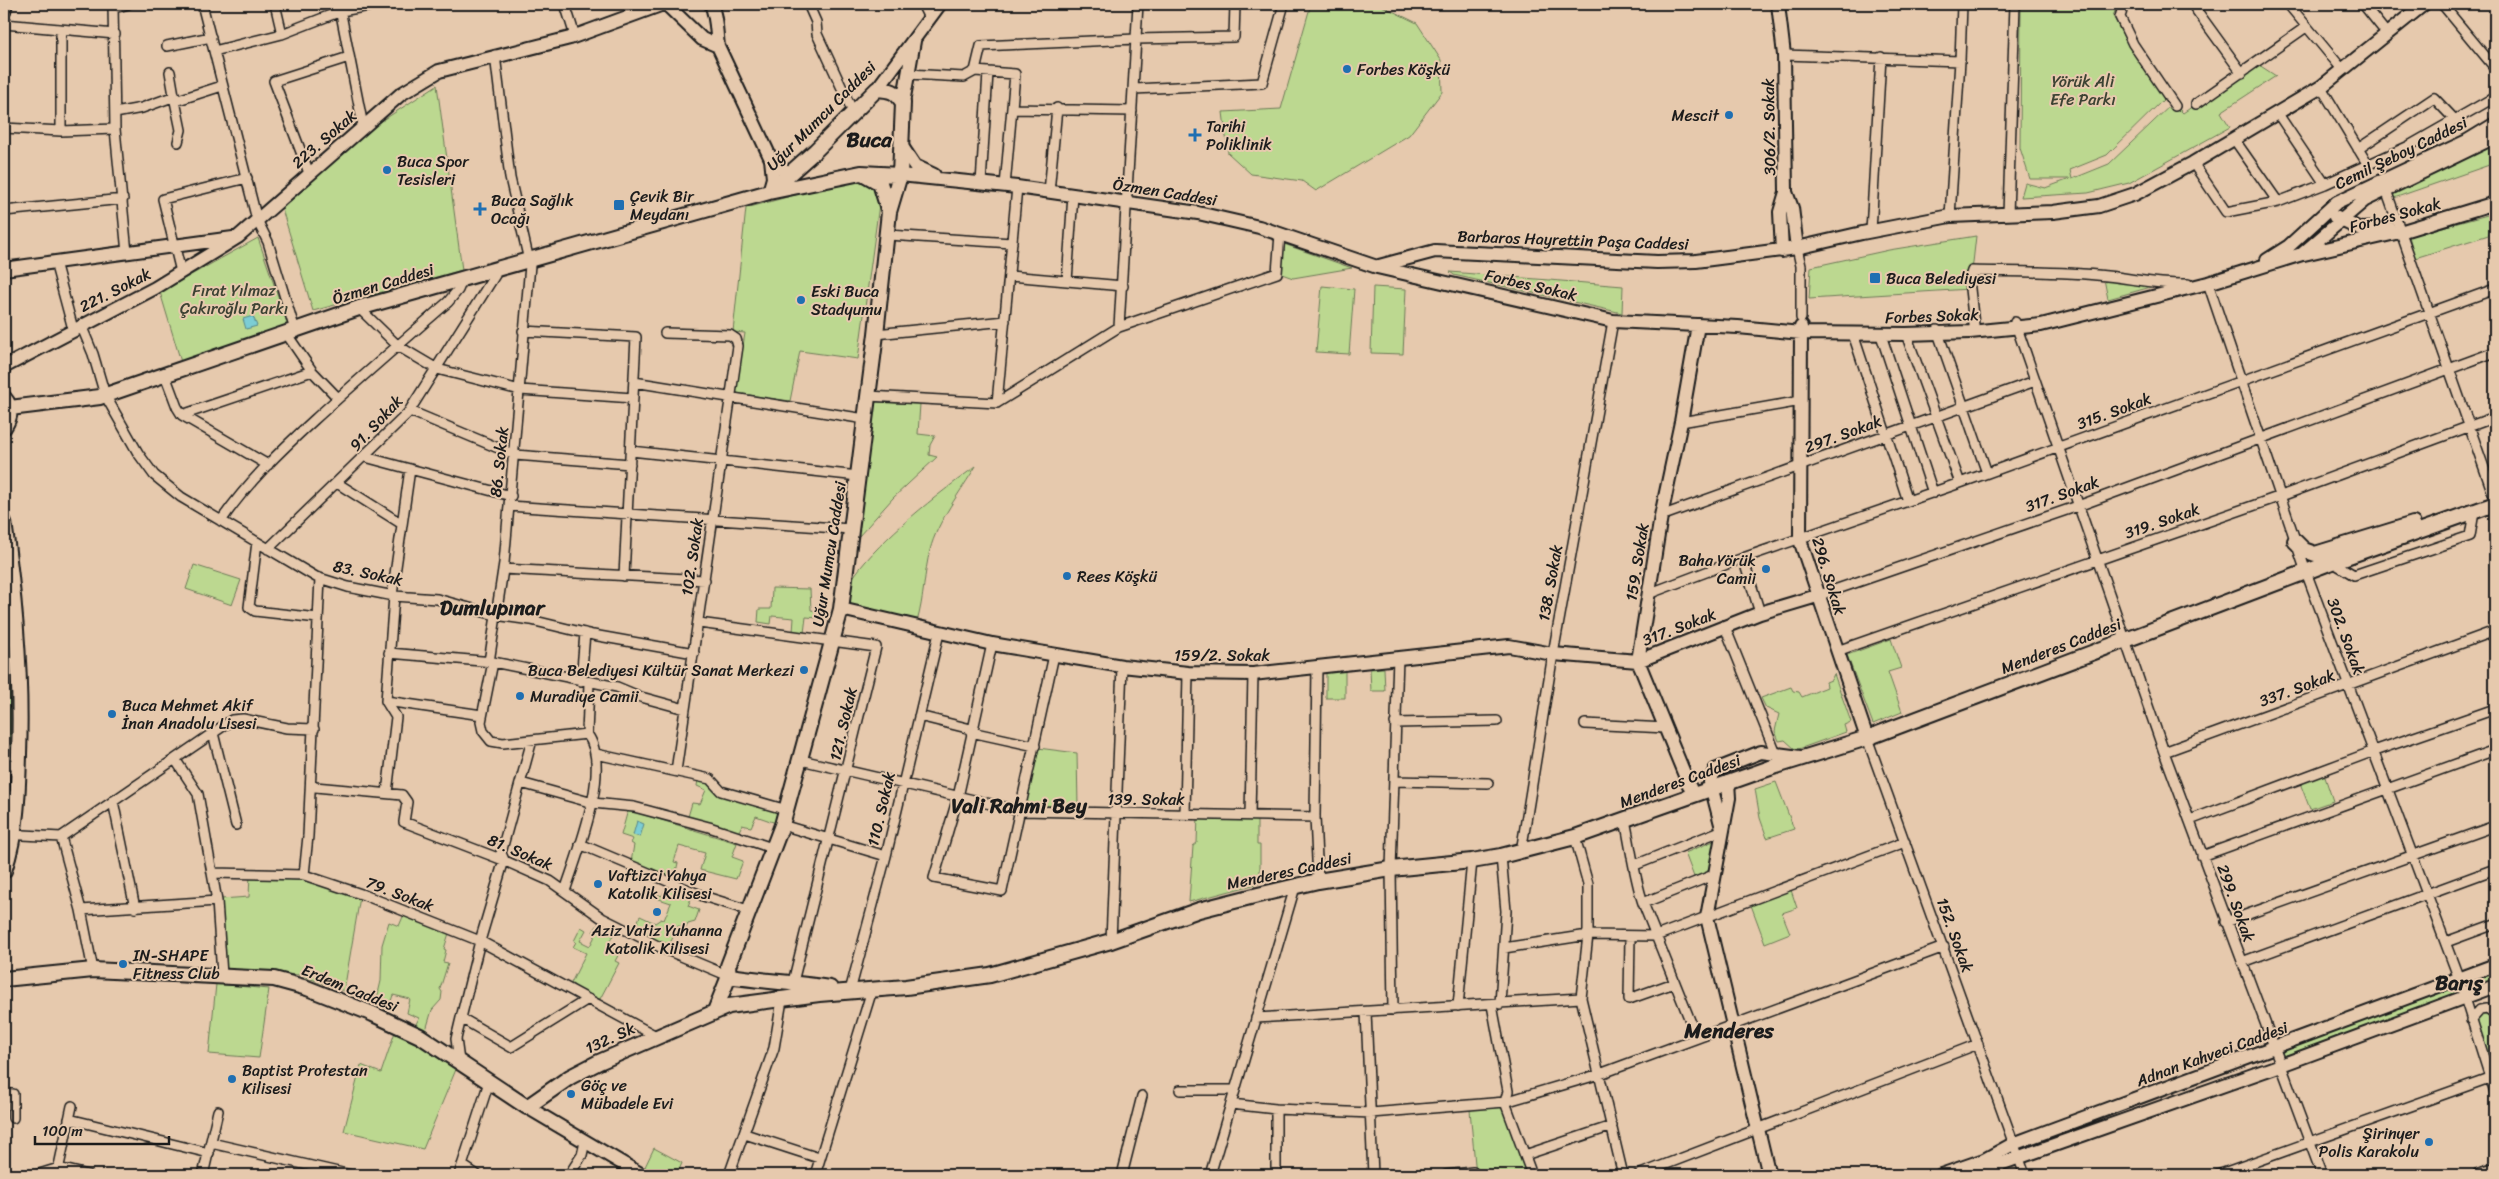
<svg xmlns="http://www.w3.org/2000/svg" width="2499" height="1179" viewBox="0 0 2499 1179" font-family="Sriracha,sans-serif">
	<style>
		.green { fill: #bcd890; stroke: #6c7a56 }
		.water { fill: #7ccdd4; stroke: #56868a }
		.lines { fill: none; stroke-linecap: round; stroke-linejoin: round }
		.street-casing { stroke: #1c1c1c; stroke-width: 12 }
		.secondary-casing { stroke: #1c1c1c; stroke-width: 16 }
		.primary-casing { stroke: #1c1c1c; stroke-width: 18 }
		.street { stroke: #e6c9ad; stroke-width: 9 }
		.secondary { stroke: #e6c9ad; stroke-width: 12 }
		.primary { stroke: #e6c9ad; stroke-width: 14 }
		.poi-dot { fill: #1f6fb2; stroke: #e6c9ad; stroke-width: 2 }
		.labels { text-anchor: middle; dominant-baseline: central; stroke-width: 4; stroke-linejoin: round; paint-order: stroke }
		.poi-label { font-size: 16px; fill: #1c1c1c; stroke: #e6c9ad; text-anchor: start }
		.park-label { font-size: 16px; fill: #3c4233; stroke: #e6c9ad }
		.street-label { font-size: 16px; fill: #1c1c1c; stroke: #e6c9ad }
		.district-label { font-size: 21px; font-weight: bold; fill: #1c1c1c; stroke: #e6c9ad }
	</style>
	<rect width="100%" height="100%" fill="#e6c9ad"/>
	<filter id="ink" filterUnits="userSpaceOnUse"><feTurbulence type="fractalNoise" baseFrequency=".02" numOctaves="2"/><feDisplacementMap in="SourceGraphic" scale="10" xChannelSelector="R" yChannelSelector="G"/><feConvolveMatrix kernelMatrix="1 2 1 2 8 2 1 2 1" color-interpolation-filters="sRGB"/></filter>
	<g filter="url(#ink)">
		<path class="green" d="M1311 4H1378L1417 23 1441 60 1442 92 1409 135 1316 191 1302 181 1251 174 1228 153 1223 112 1281 109Z
			M2021 4H2118L2113 16 2128 45 2166 97 2107 155 2070 170 2072 179 2109 164 2173 103 2183 113 2256 63 2276 76 2221 112 2230 127 2129 183 2088 193 2021 197 2025 183 2045 188 2070 179H2030L2020 148Z
			M437 85 462 270 313 311 282 209 368 130Z
			M2495 141V163L2394 198 2393 193Z
			M863 179 877 186 880 197 858 359 800 351 790 401 736 393 745 333 733 332 746 208 825 187Z
			M2495 213V233L2415 258 2409 236Z
			M1976 236 1970 289 1809 299 1811 267 1889 250Z
			M258 238 288 325 181 362 160 292Z
			M1284 244 1352 268 1293 278 1279 273Z
			M1450 272 1623 286 1622 313 1454 275Z
			M2104 279 2151 287 2108 299Z
			M1322 286 1354 289 1349 354 1316 352Z
			M1373 287 1406 289 1403 354 1371 353Z
			M873 402 920 404 918 434 935 436 930 445 929 455 937 457 893 498 859 536 856 528Z
			M976 466C961 491 937 522 930 550 924 573 924 598 917 622L844 605C847 596 848 583 854 576 883 536 936 496 976 466Z
			M4 550 16 708V762H4Z
			M194 565 241 580 232 605 186 589Z
			M772 588 810 589 811 610 823 612 818 618 806 617 804 633 793 632 794 618 772 616 771 624 758 622 759 609H771Z
			M1891 639 1901 668 1888 672 1902 712 1873 724 1847 655Z
			M1384 668 1385 691H1371L1370 669Z
			M1326 669H1345V698H1326Z
			M1834 674 1851 722 1844 725 1846 732 1796 750 1785 740 1779 741 1775 731 1779 714 1766 708 1761 698 1791 687 1793 691 1799 692 1802 697 1827 687 1826 682 1831 680Z
			M1038 748 1077 753 1078 807 1025 805Z
			M2324 774 2333 801 2310 809 2300 783Z
			M698 780 780 809 776 823 756 816 751 827 742 825 738 833 687 820 692 803 700 804 706 790 697 786Z
			M1776 782 1794 829 1767 838 1760 818 1755 789Z
			M628 810 737 843 732 857 743 861 736 879 700 870 705 853 679 846 674 862 678 863 674 880 631 862 634 845 631 843 633 839 621 835Z
			M1198 816 1257 818V845H1260V883L1189 902 1193 846 1197 843Z
			M1716 840 1709 871 1694 877 1685 853Z
			M250 874 299 877 360 897 344 991 300 975 224 970 221 899 249 897Z
			M668 885 692 896 688 906 699 910 695 922 688 924 685 929 678 926 668 948 634 931 640 916 655 923 661 919 664 920 671 903 647 895 648 891 662 896Z
			M1791 890 1797 908 1782 913 1790 933 1765 943 1751 905Z
			M405 912 450 930 444 949 446 950 443 962 448 963 440 989 442 992 441 1000 432 1010 426 1030 414 1028 419 1018 407 1013 410 999 393 995 390 1004 377 998 381 981 382 945 389 922 399 926Z
			M601 920 616 929 608 945 620 952 615 961 619 963 600 999 585 994 571 983 586 953 573 947 576 942 574 941 581 927 586 930 580 941 590 946 596 934 593 932Z
			M2495 972V981L2474 988 2469 985 2473 980Z
			M216 984 269 989 259 1058 209 1054Z
			M2453 986 2456 993 2290 1055H2282L2283 1049Z
			M2482 1015H2490L2495 1020V1074L2488 1076 2473 1027 2479 1016Z
			M396 1029 457 1067 423 1149 344 1131 361 1065 381 1073Z
			M1503 1105 1528 1175H1476L1470 1110Z
			M654 1148 682 1163 677 1175H650L643 1171Z"/>
		<path class="water" d="M253 316 257 326 246 329 243 319Z
			M637 821 644 824 640 837 633 835Z"/>
		<g class="lines">
			<defs>
				<path id="street" d="M113 4 115 129 127 253
					M202 4 257 220 268 242 295 330
					M275 4 282 34
					M339 4 363 126
					M565 4 575 36
					M808 4 816 22 817 34 853 112
					M922 4 929 18
					M2124 4 2120 17 2133 44 2175 106
					M2192 4 2242 73
					M2288 4 2342 69
					M2363 4 2387 34
					M2442 4 2495 68
					M114 8 128 4
					M4 24 115 34
					M61 30V131
					M167 46 211 37
					M214 51 282 34 341 11 381 4
					M1784 55 1960 61
					M975 71 1015 74 1005 186
					M170 72 175 101 222 86
					M908 74 964 77 975 71 981 46 1136 39 1234 37 1235 4
					M2321 87 2368 165
					M1134 89 1262 83 1284 4
					M175 101 181 130 178 142
					M2196 104 2306 27
					M1013 109 1132 111
					M115 113 142 108 175 96
					M2278 114 2325 184
					M4 128 61 131 115 129
					M2234 139 2278 202
					M2358 149 2434 98 2455 120
					M2193 163 2226 212 2278 202 2325 184 2409 146 2495 97
					M309 173 274 81 349 57
					M981 183 988 73
					M2386 190 2495 499
					M1049 192 1057 108
					M4 211 123 199
					M2008 214 2015 4
					M1950 216 1960 61 1962 4
					M1871 231 1881 57
					M888 235 1012 243
					M1797 248 1801 266V318
					M55 262 73 329
					M181 272 163 199 247 178
					M1009 276 1123 286
					M1067 281 1073 195
					M2203 283H2208L2306 572 2459 979 2495 1093
					M359 308 398 346 437 369 520 390 633 398
					M2015 322 2164 752 2322 1175
					M81 325 93 354 105 395 138 453 154 475 181 497 316 577 348 587 394 596 437 599 495 615 531 620 593 635 694 653
					M1974 325 1969 280 1972 271C2017 272 2062 271 2107 276 2135 279 2160 285 2188 284
					M1119 327 1138 4
					M1937 330 1987 473
					M523 331 636 337 624 576
					M286 333 312 371 338 398
					M665 333 730 335 736 339 738 346 676 771
					M876 334 1005 321
					M1853 334 1908 501
					M1906 334 1960 483
					M1881 335 1933 493
					M165 375 177 407 182 415 268 465
					M634 382 865 419
					M868 396 997 403
					M997 403 1119 327 1277 273 1280 234
					M997 403 1017 187
					M410 411 515 455 630 464
					M182 415 312 371
					M1681 422 1801 401
					M631 451 858 476
					M365 457 511 496
					M337 483 402 524
					M509 506 851 529
					M1661 516 2035 381
					M221 521C247 483 280 451 314 420 358 380 403 341 448 302L458 290 463 278
					M257 542 249 607 255 611 318 618
					M268 549 408 413 495 275 494 271
					M1743 558 1760 613
					M2332 562 2354 575 2470 536 2474 512
					M503 569 705 580
					M1648 594 1743 558 1960 483 2495 289
					M392 595 410 469
					M1817 596 2078 506 2495 352
					M699 623 876 647 793 982
					M1725 627 1776 754
					M992 644 958 797 934 878 1002 891 1054 655
					M1837 651 2281 496 2495 417
					M389 653 493 662 617 687 641 697 685 709
					M489 662 504 563 530 265 510 178 495 55
					M493 662 481 722 483 731 491 741 503 743 587 734
					M1317 667 1315 817 1318 881
					M581 681 585 633
					M386 701 394 596
					M386 701 482 715
					M386 701 396 717 387 793
					M919 716 971 729
					M1395 723 1497 721
					M1585 724 1666 728
					M971 732 1035 746
					M213 733 236 825
					M1867 738 2025 1175
					M2164 752 2495 631
					M596 754 710 779 721 791 787 810
					M175 759 198 794 212 873
					M801 760 1021 811 1315 817
					M4 764H19
					M1394 781 1488 783
					M521 783 593 803 634 807 709 827 775 849
					M311 784 315 787 402 795 407 802 404 822 503 860 550 881 602 918 662 948 729 976
					M4 796H18
					M113 801 135 908
					M1185 814 1188 673
					M1250 815 1253 674
					M1625 820C1631 848 1634 876 1643 903L1697 1038
					M2190 820 2374 751 2495 709
					M782 825 886 856
					M4 834 61 837 232 720 243 719 287 728 314 729
					M61 837 81 910 93 970
					M1575 837 1588 884V935L1581 998 1623 1175
					M580 844 703 896 748 910
					M1521 852 1553 654 1613 321
					M2202 856 2495 750
					M1635 865 1723 830
					M304 875 308 836 320 578
					M565 891C577 854 613 767 587 734L589 683
					M1643 903 1716 874
					M81 910 217 901
					M2226 922 2495 826
					M1630 937 1629 999 1674 983
					M1111 941 1122 666
					M2446 942 2495 924
					M1504 948 1588 935 1656 936 1905 842
					M2242 962 2495 869
					M222 975 217 901 212 873 304 875 364 895 480 941 656 1036
					M850 991 886 856 939 633
					M1500 1004 1506 911 1501 856
					M1492 1005 1508 1091 1505 1102 1532 1175
					M1458 1006 1472 861
					M1393 1010 1391 869 1398 657
					M1366 1012 1373 1175
					M461 1018 511 1047 588 999
					M1256 1018 1581 998
					M2471 1020 2480 1010 2487 1009 2495 1015
					M459 1061 456 1039 461 1018 480 941 504 860 501 853 532 740
					M1180 1090H1234
					M4 1094H13V1118
					M1231 1104 1276 1109 1371 1113 1505 1102 1600 1074 1944 947
					M69 1119 209 1153
					M745 1134 819 1158
					M211 1143 351 1175
					M1525 1155 1612 1126
					M462 1165 477 1175
					M36 1175 59 1168 88 1175
					M57 1175 72 1106
					M203 1175 218 1111
					M459 1175 489 1082
					M569 1175 582 1155 585 1142
					M729 1175 774 1048 782 1000
					M815 1175 872 990
					M1122 1175 1142 1096
					M1210 1175 1295 887
					M1276 1175V1109
					M1446 1175 1473 1172
					M1638 1175 1978 1044
					M1999 1175 2000 1160
					M2218 1175 2489 1078"/>
				<path id="secondary" d="M666 4 702 39 718 46
					M711 4C717 18 716 31 718 46L771 159 779 167 790 173
					M1778 4 1784 55 1786 192 1792 208 1797 248
					M4 11 6 4
					M877 89 940 4
					M903 103 914 41
					M901 145 915 166 934 175
					M900 175 1017 187 1198 213 1259 227 1377 267 1613 321 1738 327 1801 333 1906 334 1970 332 2041 325 2208 283 2302 254 2365 200 2495 137
					M769 192 773 178 771 159
					M2335 217 2360 229 2389 228
					M1782 251 1780 212 1786 192
					M2304 254 2400 232 2495 203
					M2267 260 2289 246 2337 202 2467 141 2495 124
					M1379 266 1435 251 1657 262 1696 261 1797 248 1862 233 1950 216 2053 212 2099 206 2135 194 2193 163 2321 87 2424 4
					M4 269 233 238
					M1801 327 1800 540 1867 738
					M4 367 155 288 238 237 401 94 439 71 570 38 663 4
					M841 609 992 644 1122 666 1188 673 1253 674 1509 646 1553 654 1638 661 1760 613 1817 596
					M1728 782 1729 798 1707 917 1769 1175
					M1693 795 1638 661 1661 516 1681 422 1698 325
					M1722 828 1710 782 1715 770 1761 752 1800 757
					M527 1107 642 1175
					M1941 1175 1984 1160 2013 1144 2495 965
					M1969 1175 2281 1065 2495 986
					M2480 1175 2495 1170"/>
				<path id="primary" d="M864 174 880 183 889 212
					M4 398C12 407 11 417 4 427
					M10 408 100 397 359 308 769 192 861 173 900 175
					M4 522C15 599 22 676 19 754 18 795 17 832 4 871
					M2295 541 2304 550 2315 554 2413 524
					M729 976 728 966 782 825 841 609 876 334 889 212 900 175 903 103C896 91 891 90 877 89L815 151 769 192
					M729 976C763 981 796 983 830 988
					M4 979 93 970 274 979 307 988 373 1014 420 1036 527 1107 570 1077 599 1062 729 1006 819 994 906 987 990 975 1111 941 1199 910 1258 895 1318 881 1391 869 1472 861 1501 856 1575 837 1770 768 1867 738 2332 562 2495 504
					M715 1011 729 976"/>
			</defs>
			<use href="#street" class="street-casing"/>
			<use href="#secondary" class="secondary-casing"/>
			<use href="#primary" class="primary-casing"/>
			<use href="#street" class="street"/>
			<use href="#secondary" class="secondary"/>
			<use href="#primary" class="primary"/>
		</g>
	</g>
	<g class="poi-dot">
		<circle cx="1347" cy="69" r="5"/>
		<circle cx="1729" cy="115" r="5"/>
		<path d="M1192.5 127.5h5v5h5v5h-5v5h-5v-5h-5v-5h5z"/>
		<circle cx="387" cy="170" r="5"/>
		<rect x="613" y="199" width="12" height="12" rx="2.5"/>
		<path d="M477.5 201.5h5v5h5v5h-5v5h-5v-5h-5v-5h5z"/>
		<rect x="1869" y="272" width="12" height="12" rx="2.5"/>
		<circle cx="801" cy="300" r="5"/>
		<circle cx="1766" cy="569" r="5"/>
		<circle cx="1067" cy="576" r="5"/>
		<circle cx="804" cy="670" r="5"/>
		<circle cx="520" cy="696" r="5"/>
		<circle cx="112" cy="714" r="5"/>
		<circle cx="598" cy="884" r="5"/>
		<circle cx="657" cy="912" r="5"/>
		<circle cx="123" cy="964" r="5"/>
		<circle cx="232" cy="1079" r="5"/>
		<circle cx="571" cy="1094" r="5"/>
		<circle cx="2429" cy="1142" r="5"/>
	</g>
	<g class="labels">
		<g class="poi-label">
			<text x="1357" y="69">Forbes Köşkü</text>
			<text x="1719" y="115" text-anchor="end">Mescit</text>
			<text x="1206" y="126">Tarihi<tspan x="1206" dy="18">Poliklinik</tspan></text>
			<text x="397" y="161">Buca Spor<tspan x="397" dy="18">Tesisleri</tspan></text>
			<text x="630" y="196">Çevik Bir<tspan x="630" dy="18">Meydanı</tspan></text>
			<text x="491" y="200">Buca Sağlık<tspan x="491" dy="18">Ocağı</tspan></text>
			<text x="1886" y="278">Buca Belediyesi</text>
			<text x="811" y="291">Eski Buca<tspan x="811" dy="18">Stadyumu</tspan></text>
			<text x="1756" y="560" text-anchor="end">Baha Yörük<tspan x="1756" dy="18">Camii</tspan></text>
			<text x="1077" y="576">Rees Köşkü</text>
			<text x="794" y="670" text-anchor="end">Buca Belediyesi Kültür Sanat Merkezi</text>
			<text x="530" y="696">Muradiye Camii</text>
			<text x="122" y="705">Buca Mehmet Akif<tspan x="122" dy="18">İnan Anadolu Lisesi</tspan></text>
			<text x="608" y="875">Vaftizci Yahya<tspan x="608" dy="18">Katolik Kilisesi</tspan></text>
			<text x="657" y="930" text-anchor="middle">Aziz Vatiz Yuhanna<tspan x="657" dy="18">Katolik Kilisesi</tspan></text>
			<text x="133" y="955">IN-SHAPE<tspan x="133" dy="18">Fitness Club</tspan></text>
			<text x="242" y="1070">Baptist Protestan<tspan x="242" dy="18">Kilisesi</tspan></text>
			<text x="581" y="1085">Göç ve<tspan x="581" dy="18">Mübadele Evi</tspan></text>
			<text x="2419" y="1133" text-anchor="end">Şirinyer<tspan x="2419" dy="18">Polis Karakolu</tspan></text>
		</g>
		<g class="park-label">
			<text x="2083" y="81">Yörük Ali<tspan x="2083" dy="18">Efe Parkı</tspan></text>
			<text x="234" y="290">Fırat Yılmaz<tspan x="234" dy="18">Çakıroğlu Parkı</tspan></text>
		</g>
		<g class="street-label">
			<text transform="translate(821 116) rotate(-45)">Uğur Mumcu Caddesi</text>
			<text transform="translate(1769 127) rotate(-91)">306/2. Sokak</text>
			<text transform="translate(324 139) rotate(-41)">223. Sokak</text>
			<text transform="translate(2401 153) rotate(-26)">Cemil Şeboy Caddesi</text>
			<text transform="translate(1165 192) rotate(9)">Özmen Caddesi</text>
			<text transform="translate(2395 215) rotate(-15)">Forbes Sokak</text>
			<text transform="translate(1573 240) rotate(2)">Barbaros Hayrettin Paşa Caddesi</text>
			<text transform="translate(383 284) rotate(-17)">Özmen Caddesi</text>
			<text transform="translate(1531 285) rotate(13)">Forbes Sokak</text>
			<text transform="translate(115 290) rotate(-27)">221. Sokak</text>
			<text transform="translate(1932 316) rotate(-2)">Forbes Sokak</text>
			<text transform="translate(2114 411) rotate(-20)">315. Sokak</text>
			<text transform="translate(376 423) rotate(-47)">91. Sokak</text>
			<text transform="translate(1843 434) rotate(-20)">297. Sokak</text>
			<text transform="translate(499 462) rotate(-84)">86. Sokak</text>
			<text transform="translate(2062 494) rotate(-20)">317. Sokak</text>
			<text transform="translate(2162 521) rotate(-19)">319. Sokak</text>
			<text transform="translate(829 554) rotate(-81)">Uğur Mumcu Caddesi</text>
			<text transform="translate(692 557) rotate(-82)">102. Sokak</text>
			<text transform="translate(1637 562) rotate(-81)">159. Sokak</text>
			<text transform="translate(368 573) rotate(12)">83. Sokak</text>
			<text transform="translate(1829 576) rotate(73)">296. Sokak</text>
			<text transform="translate(1550 583) rotate(-80)">138. Sokak</text>
			<text transform="translate(1679 627) rotate(-21)">317. Sokak</text>
			<text transform="translate(2346 636) rotate(70)">302. Sokak</text>
			<text transform="translate(2061 646) rotate(-21)">Menderes Caddesi</text>
			<text x="1222" y="655">159/2. Sokak</text>
			<text transform="translate(2297 688) rotate(-20)">337. Sokak</text>
			<text transform="translate(843 724) rotate(-77)">121. Sokak</text>
			<text transform="translate(1680 781) rotate(-20)">Menderes Caddesi</text>
			<text x="1146" y="799">139. Sokak</text>
			<text transform="translate(881 809) rotate(-77)">110. Sokak</text>
			<text transform="translate(520 852) rotate(23)">81. Sokak</text>
			<text transform="translate(1289 871) rotate(-12)">Menderes Caddesi</text>
			<text transform="translate(400 894) rotate(21)">79. Sokak</text>
			<text transform="translate(2236 903) rotate(70)">299. Sokak</text>
			<text transform="translate(1955 935) rotate(70)">152. Sokak</text>
			<text transform="translate(350 988) rotate(22)">Erdem Caddesi</text>
			<text transform="translate(610 1038) rotate(-25)">132. Sk</text>
			<text transform="translate(2212 1054) rotate(-20)">Adnan Kahveci Caddesi</text>
		</g>
		<g class="district-label">
			<text x="869" y="140">Buca</text>
			<text x="492" y="608">Dumlupınar</text>
			<text x="1019" y="806">Vali Rahmi Bey</text>
			<text x="2459" y="983">Barış</text>
			<text x="1729" y="1031">Menderes</text>
		</g>
	</g>
	<rect width="2499" height="1179" fill="none" stroke="#e6c9ad" stroke-width="20"/>
	<rect x="10" y="10" width="2479" height="1159" fill="none" stroke="#1c1c1c" stroke-width="2" filter="url(#ink)"/>
	<path d="M35 1136v8h134v-8" fill="none" stroke="#1c1c1c" stroke-width="2.5"/>
	<text x="42" y="1136" font-size="15" fill="#1c1c1c" stroke="#e6c9ad" stroke-width="4" paint-order="stroke">100 m</text>
</svg>
